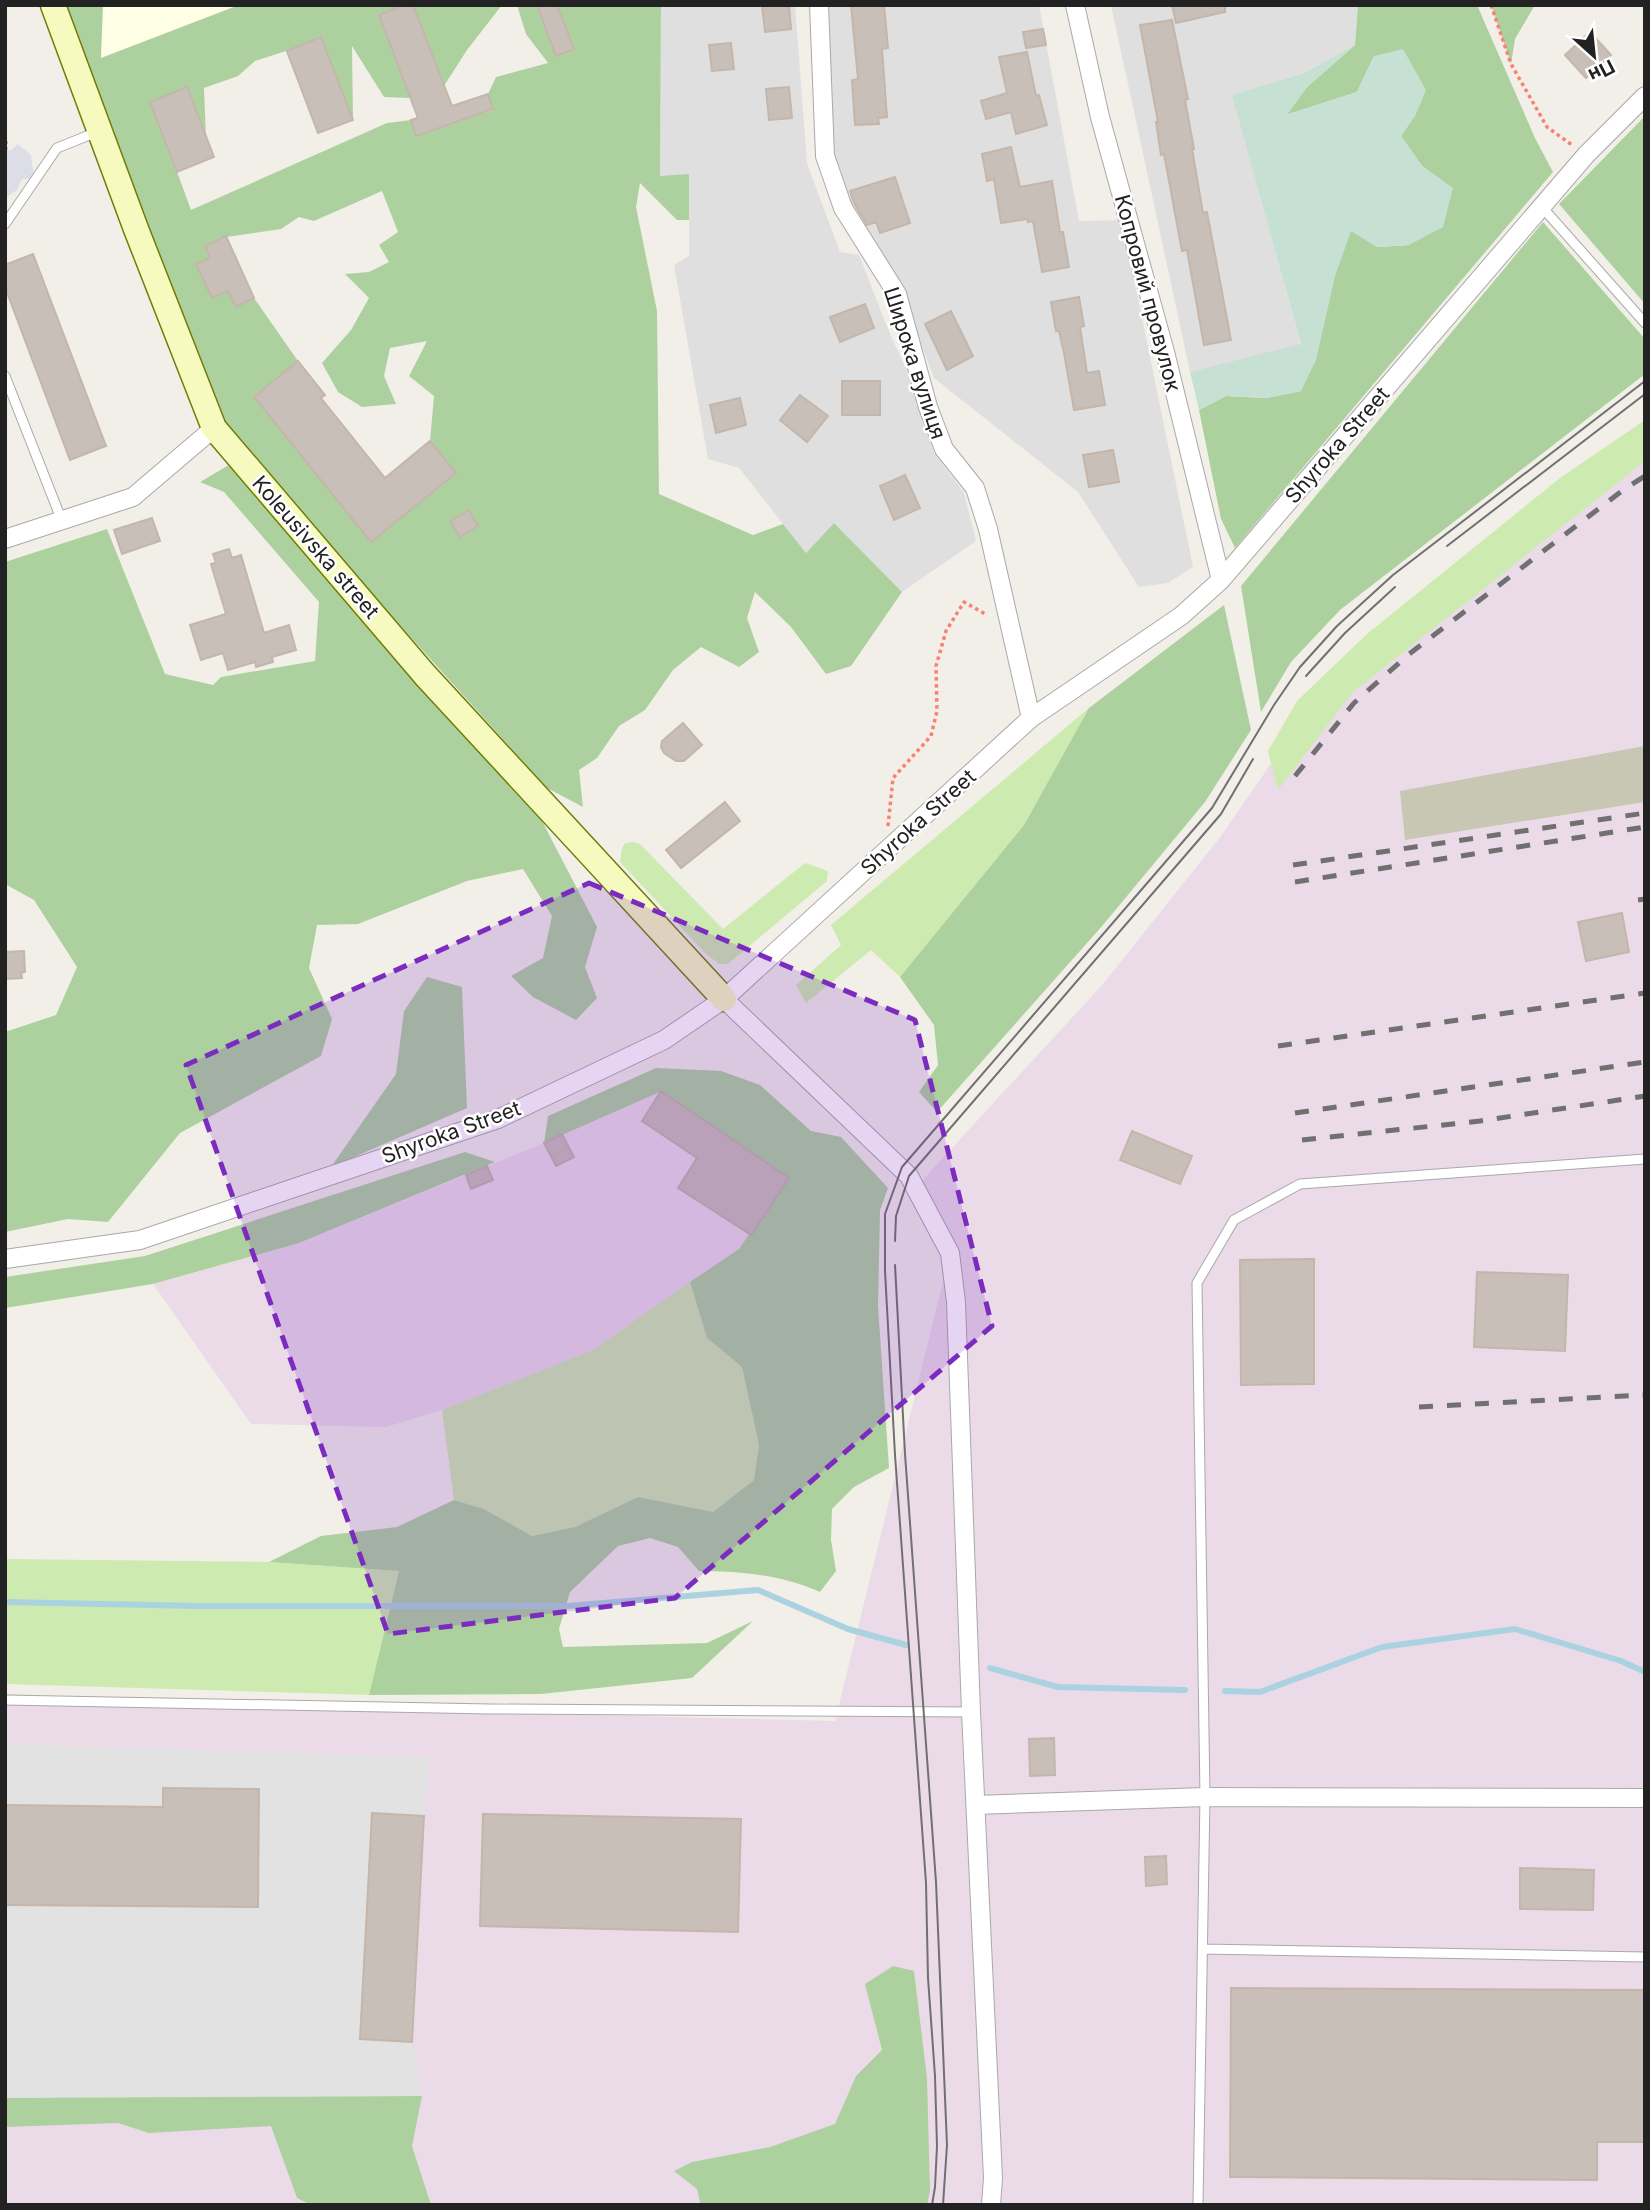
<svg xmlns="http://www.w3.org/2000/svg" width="1650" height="2210" viewBox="0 0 1650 2210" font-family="Inter,sans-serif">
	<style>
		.residential { fill: #e0dfdf }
		.industrial { fill: #ebdbe8 }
		.education { fill: #ffffe5 }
		.construction { fill: #c7c7b4 }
		.grass { fill: #cdebb0 }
		.forest { fill: #add19e; fill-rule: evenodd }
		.wetland { fill: #c6e0d4 }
		.parking { fill: #e2e2e2 }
		.plaza { fill: #dddde8 }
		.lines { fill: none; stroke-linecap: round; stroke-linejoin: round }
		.stream { stroke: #aad3df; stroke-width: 6 }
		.building { fill: #c7bfb8; stroke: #c4b6ab; stroke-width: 2 }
		.lane-casing { stroke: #a9a9a9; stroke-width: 11 }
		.street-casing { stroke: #a9a9a9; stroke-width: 20 }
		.secondary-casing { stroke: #707d05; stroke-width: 27 }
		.path { stroke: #fa8072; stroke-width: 3.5; stroke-dasharray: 3.5 3.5; stroke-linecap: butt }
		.lane { stroke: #fff; stroke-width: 9 }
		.street { stroke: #fff; stroke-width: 18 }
		.secondary { stroke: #f7fabf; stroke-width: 24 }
		.tram { stroke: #707070; stroke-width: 2 }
		.rail { stroke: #707070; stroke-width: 5; stroke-dasharray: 14 14; stroke-linecap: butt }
		.marked { fill: #7b2cbf; fill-opacity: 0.2; stroke: #7b2cbf; stroke-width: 5; stroke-dasharray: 14 9; stroke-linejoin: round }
		.labels { text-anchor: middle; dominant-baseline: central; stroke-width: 5; stroke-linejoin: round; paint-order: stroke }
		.street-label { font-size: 21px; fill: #222; stroke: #fff }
	</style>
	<rect width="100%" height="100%" fill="#f2efe9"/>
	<path class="residential" d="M661 5H795L807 163 840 252 859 255 890 334 915 388 934 453 964 493 976 541 902 592 834 523 806 553 739 468 708 459 674 265 689 256V174L660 177Z
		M828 5H1039L1079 221 1122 220 1193 567 1168 583 1139 587 1078 492 934 378 898 282 857 224 831 152Z
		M1111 5H1358L1355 45 1304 73 1233 95 1301 345 1190 372Z"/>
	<path class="industrial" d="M1645 448V2205H5V1694L366 1709 835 1721 950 1253 917 1186 1103 984 1221 836 1321 691Z
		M661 1091 789 1178 751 1235 739 1249 593 1350 442 1410 386 1427 251 1424 153 1284 299 1243 544 1143Z"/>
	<path class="education" d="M81 5H239L101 58Z"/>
	<path class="construction" d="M1645 746V802L1405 840 1400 791Z"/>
	<path class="grass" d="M1645 420V461L1352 693 1278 790 1268 751 1297 701 1367 634 1560 478Z
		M1089 708 1024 825 900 977 871 950 806 1003 796 985 841 945 831 925Z
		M633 842 640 844 723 929 805 863 828 871 827 881 728 964H719L705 953 620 862 622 848 625 843Z
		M690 1282 707 1338 742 1367 759 1445 754 1480 713 1512 638 1497 575 1527 532 1536 484 1509 454 1500 442 1410 593 1350Z
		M5 1559 269 1562 399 1571 369 1695 5 1684Z"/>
	<path class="forest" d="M60 5H103L101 58 239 5H502L467 50 444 86 411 98 384 97 352 46 353 120 318 133 286 51 255 61 238 76 204 88 206 138 187 88 151 101 191 210 387 123 411 120 416 135 493 110 488 94 496 77 548 63 526 34 517 5H661L660 176 689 174V220H677L640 183 636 207 657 311 659 494 753 535 783 524 806 553 834 523 902 592 851 666 826 674 791 627 755 592 747 618 759 652 739 667 701 647 673 670 645 710 619 726 597 758 579 770 583 807 547 788 216 422ZM382 191 398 232 379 245 389 262 369 272 345 274 369 298 351 330 322 363 338 392 362 407 396 404 384 376 390 348 427 341 409 376 434 396 430 441 456 474 371 541 254 397 298 361 254 298 236 306 228 291 212 298 197 264 210 258 205 246 226 237 281 229 299 217 314 221Z
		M1358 5H1477L1535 138 1553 172 1235 548 1221 519 1199 410 1226 396 1266 398 1301 391 1336 272 1351 230 1377 247 1409 245 1452 188 1422 166 1401 136 1416 114 1374 56 1357 92 1286 115 1307 87 1355 45Z
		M1491 5H1535L1515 39 1511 64Z
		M1645 116V304L1559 204Z
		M1543 222 1645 339V374L1340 610 1291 662 1261 712 1241 586Z
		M229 465 542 821 597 927 585 967 597 998 576 1020 533 997 511 976 543 958 552 916 523 869 467 881 358 924 317 925 309 968 332 1019 321 1056 180 1133 108 1222 68 1219 5 1232V1032L56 1015 77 967 34 900 5 884V562L107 529 165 674 213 685 221 677 315 661 319 602 224 492 200 482Z
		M1224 605 1251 730 1205 802 1103 925 937 1112 919 1092 938 1065 934 1025 900 977 1024 825 1089 708Z
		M427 977 462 987 467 1108 331 1167 396 1074 404 1011Z
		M656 1068 721 1071 760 1085 811 1131 841 1137 888 1188 880 1210 878 1306 889 1468 854 1487 832 1509 831 1540 836 1571 820 1592C782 1575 741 1571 699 1571L678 1547 650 1538 618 1546 570 1592 559 1629 563 1647 707 1643 753 1621 692 1678 541 1694 369 1695 399 1571 269 1562 321 1536 397 1527 454 1500 484 1509 532 1536 575 1527 638 1497 713 1512 754 1480 759 1445 742 1367 707 1338 690 1282 739 1249 788 1178 662 1091 544 1143 548 1116Z
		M465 1152 495 1162 299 1243 153 1284 5 1308V1277L145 1256Z
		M893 1966 914 1971 927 2078 930 2191 927 2205H698L700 2202 697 2189 674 2171 692 2162 770 2147 835 2124 856 2076 882 2050 865 1984Z
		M422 2096 412 2146 431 2205H311L297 2198 271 2126 149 2133 118 2123 5 2127V2097Z"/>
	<path class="wetland" d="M1355 45 1307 87 1287 115 1357 92 1374 56 1403 49 1426 90 1416 114 1401 136 1422 166 1453 188 1443 227 1409 245 1377 247 1351 231 1336 272 1316 360 1301 391 1266 398 1226 396 1199 410 1190 372 1301 344 1232 95 1304 73Z"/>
	<path class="parking" d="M5 1744 430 1757 424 1816 372 1814 360 2039 412 2042 422 2096 5 2098Z"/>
	<path class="plaza" d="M18 144 31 155 34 178 22 179 17 190 5 198V148L10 151Z"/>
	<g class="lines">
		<path class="stream" d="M5 1602 200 1606H568L758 1590 848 1629 906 1645
			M990 1668 1058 1687 1185 1690
			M1225 1691 1260 1692 1382 1647 1515 1629 1621 1661 1645 1672"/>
	</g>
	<path class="building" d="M404 5H413L452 106 488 94 493 109 416 136 411 120 418 118 379 15Z
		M537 5H557L574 49 556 56Z
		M762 5H789L791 29 765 32Z
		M851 5H884L888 48 882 49 887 117 878 118 879 124 855 125 852 80 858 79Z
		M1172 5H1225V12L1176 23Z
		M1172 20 1188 99 1185 100 1194 149H1192L1203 213 1207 212 1231 340 1204 345 1187 250 1182 251 1164 154 1161 155 1156 122H1158L1140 25Z
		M1043 29 1046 45 1026 48 1023 32Z
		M1590 32 1611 55 1586 78 1565 55Z
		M321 37 353 120 318 133 287 51Z
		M731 43 734 69 712 71 709 45Z
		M1027 52 1036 96 1039 95 1047 125 1016 134 1011 112 986 119 981 101 1007 93 999 57Z
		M187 87 214 157 177 172 150 102Z
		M789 87 792 118 769 120 766 89Z
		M1011 147 1020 187 1052 181 1060 232H1063L1069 267 1042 272 1033 221 1028 222 1027 219 1001 223 994 179 987 181 982 154Z
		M895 177 910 223 880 233 876 222 867 225 854 203 850 191Z
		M226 236 254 298 236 307 228 291 212 298 196 264 210 258 205 246Z
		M33 254 106 446 70 460 5 287V265Z
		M1079 297 1084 326 1080 327 1087 373 1099 371 1105 405 1074 410 1064 353 1059 331H1056L1051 302Z
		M865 304 874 328 840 342 830 317Z
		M951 311 973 356 947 370 925 324Z
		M298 361 325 395 321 398 385 478 430 441 456 473 371 542 254 397Z
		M842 381H880V415H842Z
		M800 395 828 416 807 442 780 420Z
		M740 398 746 425 716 433 710 405Z
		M1113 450 1119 482 1089 487 1083 455Z
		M905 475 920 508 894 520 880 486Z
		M469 510 478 526 460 537 450 521Z
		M152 518 160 541 122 554 114 530Z
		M229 549 232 558 241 555 264 633 289 625 296 650 272 657 273 662 256 667 255 662 228 670 223 653 201 660 190 625 226 614 211 564 216 563 213 554Z
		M683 723 702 745 684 761H676L664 753 661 747 662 741Z
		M725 802 740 821 681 868 666 850Z
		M1622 913 1629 952 1586 961 1578 922Z
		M24 951 25 972 21 973 22 978 6 979 5 952Z
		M661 1091 789 1178 751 1235 678 1188 697 1158 642 1121Z
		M1132 1131 1192 1156 1180 1184 1120 1160Z
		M562 1134 574 1157 556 1166 544 1143Z
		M487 1166 493 1180 471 1189 466 1175Z
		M1314 1259V1384L1241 1385 1240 1260Z
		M1477 1272 1568 1275 1565 1351 1474 1347Z
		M1054 1738 1055 1775 1030 1776 1029 1739Z
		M163 1788 259 1789 258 1907 5 1905V1805L163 1807Z
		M372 1813 424 1816 412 2042 360 2039Z
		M483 1814 741 1819 738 1932 480 1926Z
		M1166 1856 1167 1884 1146 1886 1145 1857Z
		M1520 1868 1594 1870 1593 1910 1520 1909Z
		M1231 1988 1645 1990V2142H1597V2180L1230 2177Z"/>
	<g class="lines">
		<defs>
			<path id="lane" d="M1542 207 1645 323
				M5 224 57 148 97 132
				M5 376 62 521
				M5 1700 490 1709 971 1712
				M1203 1949 1645 1957
				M1198 2205 1205 1797 1197 1283 1234 1220 1300 1184 1645 1159"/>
			<path id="street" d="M819 5 825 156 843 208 897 294 928 407 944 449 975 488 988 529 1031 718
				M1075 5 1100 117 1165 352 1221 580
				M5 539 133 497 214 428
				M724 999 909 1176 950 1253 956 1302 971 1712 993 2178 991 2205
				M5 1259 140 1240 498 1119 664 1040 724 999 1031 718 1181 616 1221 580 1586 155 1645 96
				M976 1805 1205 1797 1645 1798"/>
			<path id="secondary" d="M53 5 136 229 214 428 425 675 724 999"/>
		</defs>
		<use href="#lane" class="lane-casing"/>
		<use href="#street" class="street-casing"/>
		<use href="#secondary" class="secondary-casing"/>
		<path class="path" d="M1491 5 1511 64 1547 127 1572 145
			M5 141 7 144 6 149
			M888 826 893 778 931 736 937 711 936 666 946 631 964 602 987 615"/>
		<use href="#lane" class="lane"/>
		<use href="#street" class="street"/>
		<use href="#secondary" class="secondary"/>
		<path class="tram" d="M1447 546 1645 394
			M1306 676 1345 633 1395 587
			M895 1241 896 1216 909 1176 1221 814 1253 759
			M895 1265 905 1454 936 1882 947 2145 943 2205
			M932 2205 935 2187 937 2146 935 2076 928 1978 926 1883 895 1455 885 1271V1214L902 1167 1212 808 1274 705 1300 667 1337 626 1393 575 1645 381"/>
		<path class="rail" d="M1295 776 1354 703 1408 655 1623 490 1645 476
			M1293 865 1645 813
			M1295 882 1645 827
			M1638 900 1645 899
			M1278 1046 1645 993
			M1295 1113 1645 1062
			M1302 1140 1480 1121 1645 1096
			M1419 1407 1645 1395"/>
	</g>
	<path class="marked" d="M589 883 915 1020 992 1326 675 1598 388 1634 186 1065Z"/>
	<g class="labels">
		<g class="street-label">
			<text transform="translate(1148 293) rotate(75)">Копровий провулок</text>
			<text transform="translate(915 363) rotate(72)">Широка вулиця</text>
			<text transform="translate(1337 445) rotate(-49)">Shyroka Street</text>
			<text transform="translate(316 547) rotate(49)">Koleusivska street</text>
			<text transform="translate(918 822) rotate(-42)">Shyroka Street</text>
			<text transform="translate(451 1132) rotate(-20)">Shyroka Street</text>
		</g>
	</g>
	<rect width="1650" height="2210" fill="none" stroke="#222222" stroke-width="14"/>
	<g transform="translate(1594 56) rotate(153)" stroke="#ffffff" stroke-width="5" paint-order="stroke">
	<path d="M0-5L12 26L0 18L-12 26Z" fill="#222222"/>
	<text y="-10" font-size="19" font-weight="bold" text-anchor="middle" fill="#222222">Пн</text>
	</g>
</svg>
